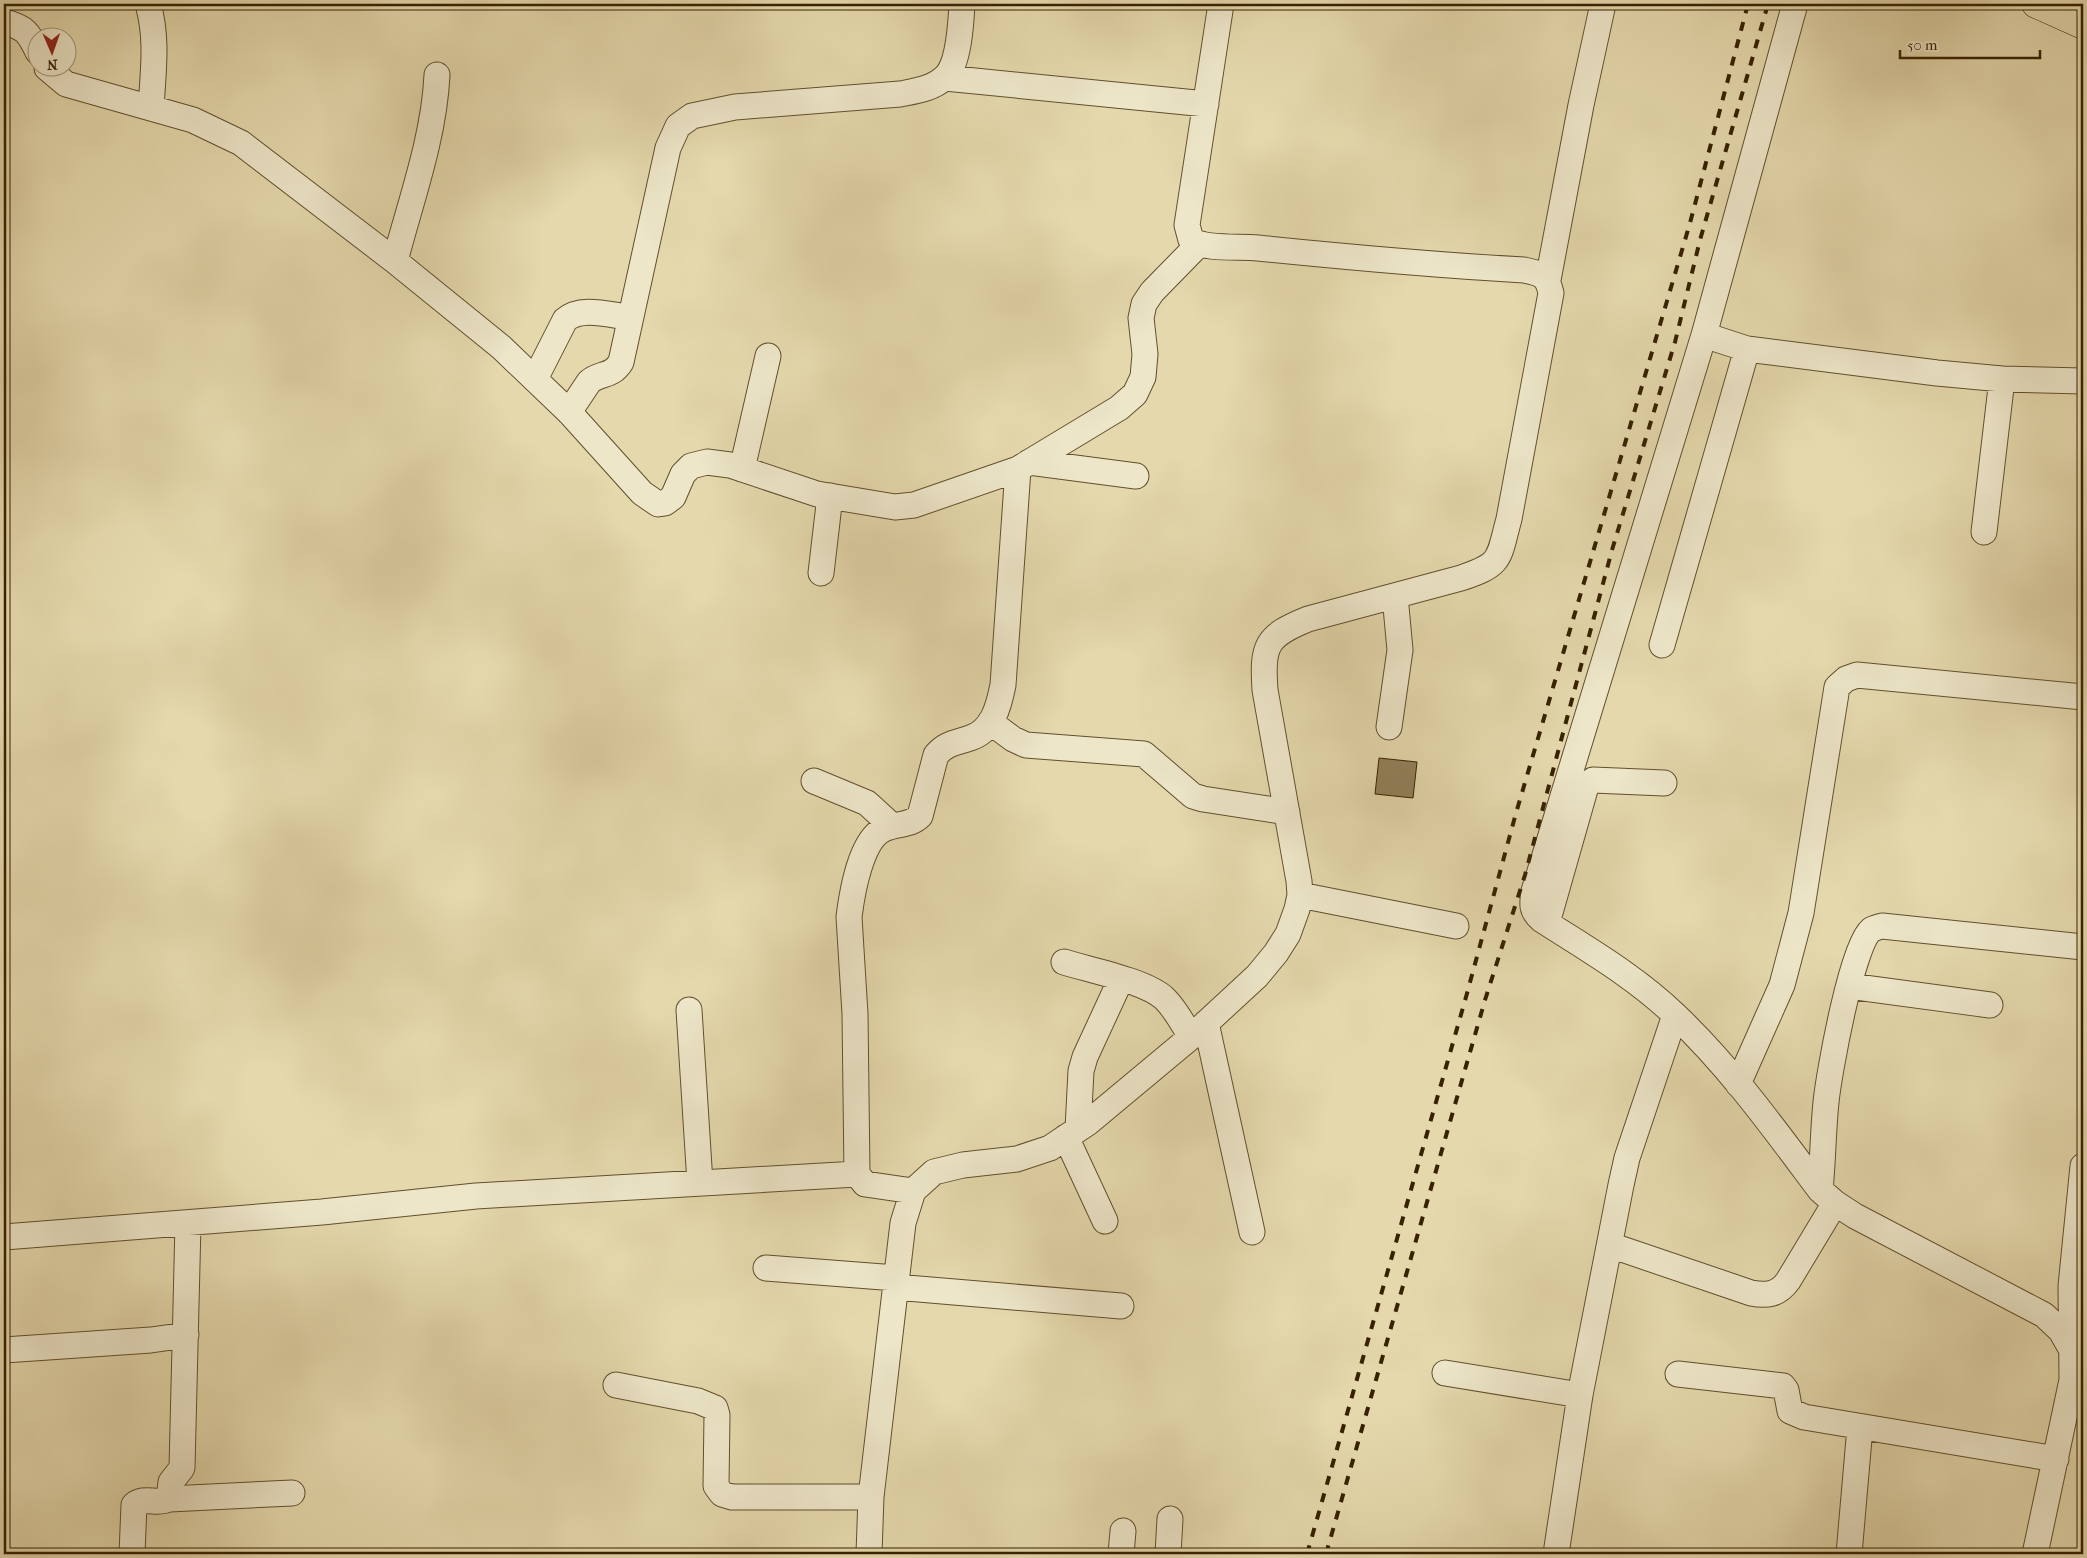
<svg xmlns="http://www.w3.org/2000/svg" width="2087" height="1558" viewBox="0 0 2087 1558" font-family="'IM FELL French Canon',serif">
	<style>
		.building { fill: #91805a; stroke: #372101 }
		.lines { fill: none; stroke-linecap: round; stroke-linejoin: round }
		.minor-casing { stroke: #624f2c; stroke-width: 27 }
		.major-casing { stroke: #372101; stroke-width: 29 }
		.minor { stroke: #ede6c9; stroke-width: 25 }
		.major { stroke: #e4d8ac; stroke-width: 28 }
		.rail { stroke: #372101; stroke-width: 4; stroke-dasharray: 9 9; stroke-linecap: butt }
	</style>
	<rect width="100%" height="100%" fill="#e4d8ac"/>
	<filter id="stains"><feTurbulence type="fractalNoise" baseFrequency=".004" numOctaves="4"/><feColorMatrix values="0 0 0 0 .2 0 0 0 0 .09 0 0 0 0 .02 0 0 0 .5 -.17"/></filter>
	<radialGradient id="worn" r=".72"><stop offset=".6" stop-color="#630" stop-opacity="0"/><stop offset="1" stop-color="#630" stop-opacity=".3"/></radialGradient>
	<path class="building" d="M1379 758 1417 762 1413 798 1375 794Z"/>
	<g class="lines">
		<defs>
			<path id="minor" d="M148 4C158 39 153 72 151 108
				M1795 4 1704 335 1534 891C1532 904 1531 911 1542 920 1587 949 1636 977 1675 1015 1730 1067 1775 1130 1820 1190L1835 1203 1855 1216 2044 1315 2061 1331 2073 1352 2083 1359
				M4 22C25 27 29 33 38 52
				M47 68 66 84 193 120 241 143 395 261 501 347 569 412 642 493 658 504 665 503 673 497 683 474 691 466 707 462 730 465 817 494 895 507 914 505 1018 469 1119 408 1135 394 1143 377 1145 354 1141 318 1144 304 1152 292 1198 245
				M945 78 1206 104
				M395 261C411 200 434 138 437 75
				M1548 280 1581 105 1603 4
				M1704 335 1747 349 1937 373 2002 379 2083 381
				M535 379 565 320C581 306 609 315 629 317
				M569 412 589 382C600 372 611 378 621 362L668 148 678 126 692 116 735 107 900 94C915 91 932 89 944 78 959 66 961 22 962 4
				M1029 462 1136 476
				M742 469 768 356
				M1984 532 2002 379
				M821 573 830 496
				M1662 645 1747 349
				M990 722 1013 739 1026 745 1144 754 1193 796 1203 799 1287 812
				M1389 727 1400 650 1395 596
				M814 781 867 803 891 825
				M1300 895 1456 926
				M1547 923 1586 786 1593 780 1664 783
				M1064 962C1089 970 1147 981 1165 999 1176 1010 1183 1024 1191 1037
				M1849 986 1990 1005
				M689 1010 700 1183
				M1206 1023 1252 1232
				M1738 1084 1782 985 1801 913 1837 687 1846 679 1857 675 2083 697
				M1078 1129 1081 1071 1085 1057 1121 979
				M1066 1137 1105 1221
				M1820 1190C1823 1161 1823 1131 1826 1102 1829 1073 1852 945 1871 930 1874 928 1879 927 1882 926L2083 947
				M913 1191 865 1184 857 1174 855 1014 849 917C852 893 861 839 884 829 897 823 910 826 920 816L936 755C946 743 956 743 970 738 993 731 999 705 1003 685L1018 469
				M4 1237 322 1212 476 1196 857 1174
				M1610 1245 1751 1293C1766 1296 1778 1295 1788 1281L1835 1203
				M766 1268 896 1278
				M895 1287 1121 1306
				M4 1350 151 1340 186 1335
				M1445 1373 1580 1395
				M1678 1374 1783 1386 1786 1390 1790 1411 1804 1417 2056 1459
				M616 1385 698 1401 715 1408 717 1415 716 1486 722 1494 732 1497H871
				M169 1499 292 1493
				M132 1554 134 1505C144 1496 158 1505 169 1499L171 1482 182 1468 188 1224
				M869 1554 871 1497 903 1223 913 1191 934 1172 963 1165 1017 1159 1050 1148 1089 1122 1191 1037 1257 976 1276 953 1288 934 1297 909 1300 895 1299 881 1265 690C1262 645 1266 636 1308 619L1461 578C1503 564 1498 559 1509 519L1551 293C1547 275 1542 274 1524 270 1435 265 1347 257 1258 248 1239 246 1206 250 1191 240L1187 225 1221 4
				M1121 1554 1123 1531
				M1168 1554 1170 1519
				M1556 1554 1580 1395 1621 1185 1627 1158 1675 1015
				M1849 1554 1860 1427
				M2035 1554 2072 1380 2071 1286 2083 1166"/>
			<path id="major" d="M2036 4 2083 25"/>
		</defs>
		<use href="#minor" class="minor-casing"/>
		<use href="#major" class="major-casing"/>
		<use href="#minor" class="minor"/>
		<use href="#major" class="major"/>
		<path class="rail" d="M1307 1554 1466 997 1516 813 1690 223 1748 4
			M1326 1554 1485 1000 1525 875 1612 550 1675 342 1700 240 1768 4"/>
	</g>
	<rect width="2087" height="1558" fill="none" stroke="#e4d8ac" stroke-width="20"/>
	<rect x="5" y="5" width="2077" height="1548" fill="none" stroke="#372101" stroke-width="2.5"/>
	<rect x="10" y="10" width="2067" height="1538" fill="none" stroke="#372101"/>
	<g transform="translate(52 52) rotate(178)"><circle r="24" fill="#ede6c9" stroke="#a49779"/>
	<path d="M0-4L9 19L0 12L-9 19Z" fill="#8f2418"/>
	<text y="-8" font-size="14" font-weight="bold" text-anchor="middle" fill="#372101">N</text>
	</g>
	<path d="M1900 50v8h140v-8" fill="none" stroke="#372101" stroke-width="2.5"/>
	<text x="1907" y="50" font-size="15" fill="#372101" stroke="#ede6c9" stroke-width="4" paint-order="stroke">50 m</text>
	<rect width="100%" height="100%" filter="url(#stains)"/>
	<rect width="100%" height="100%" fill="url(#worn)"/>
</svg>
